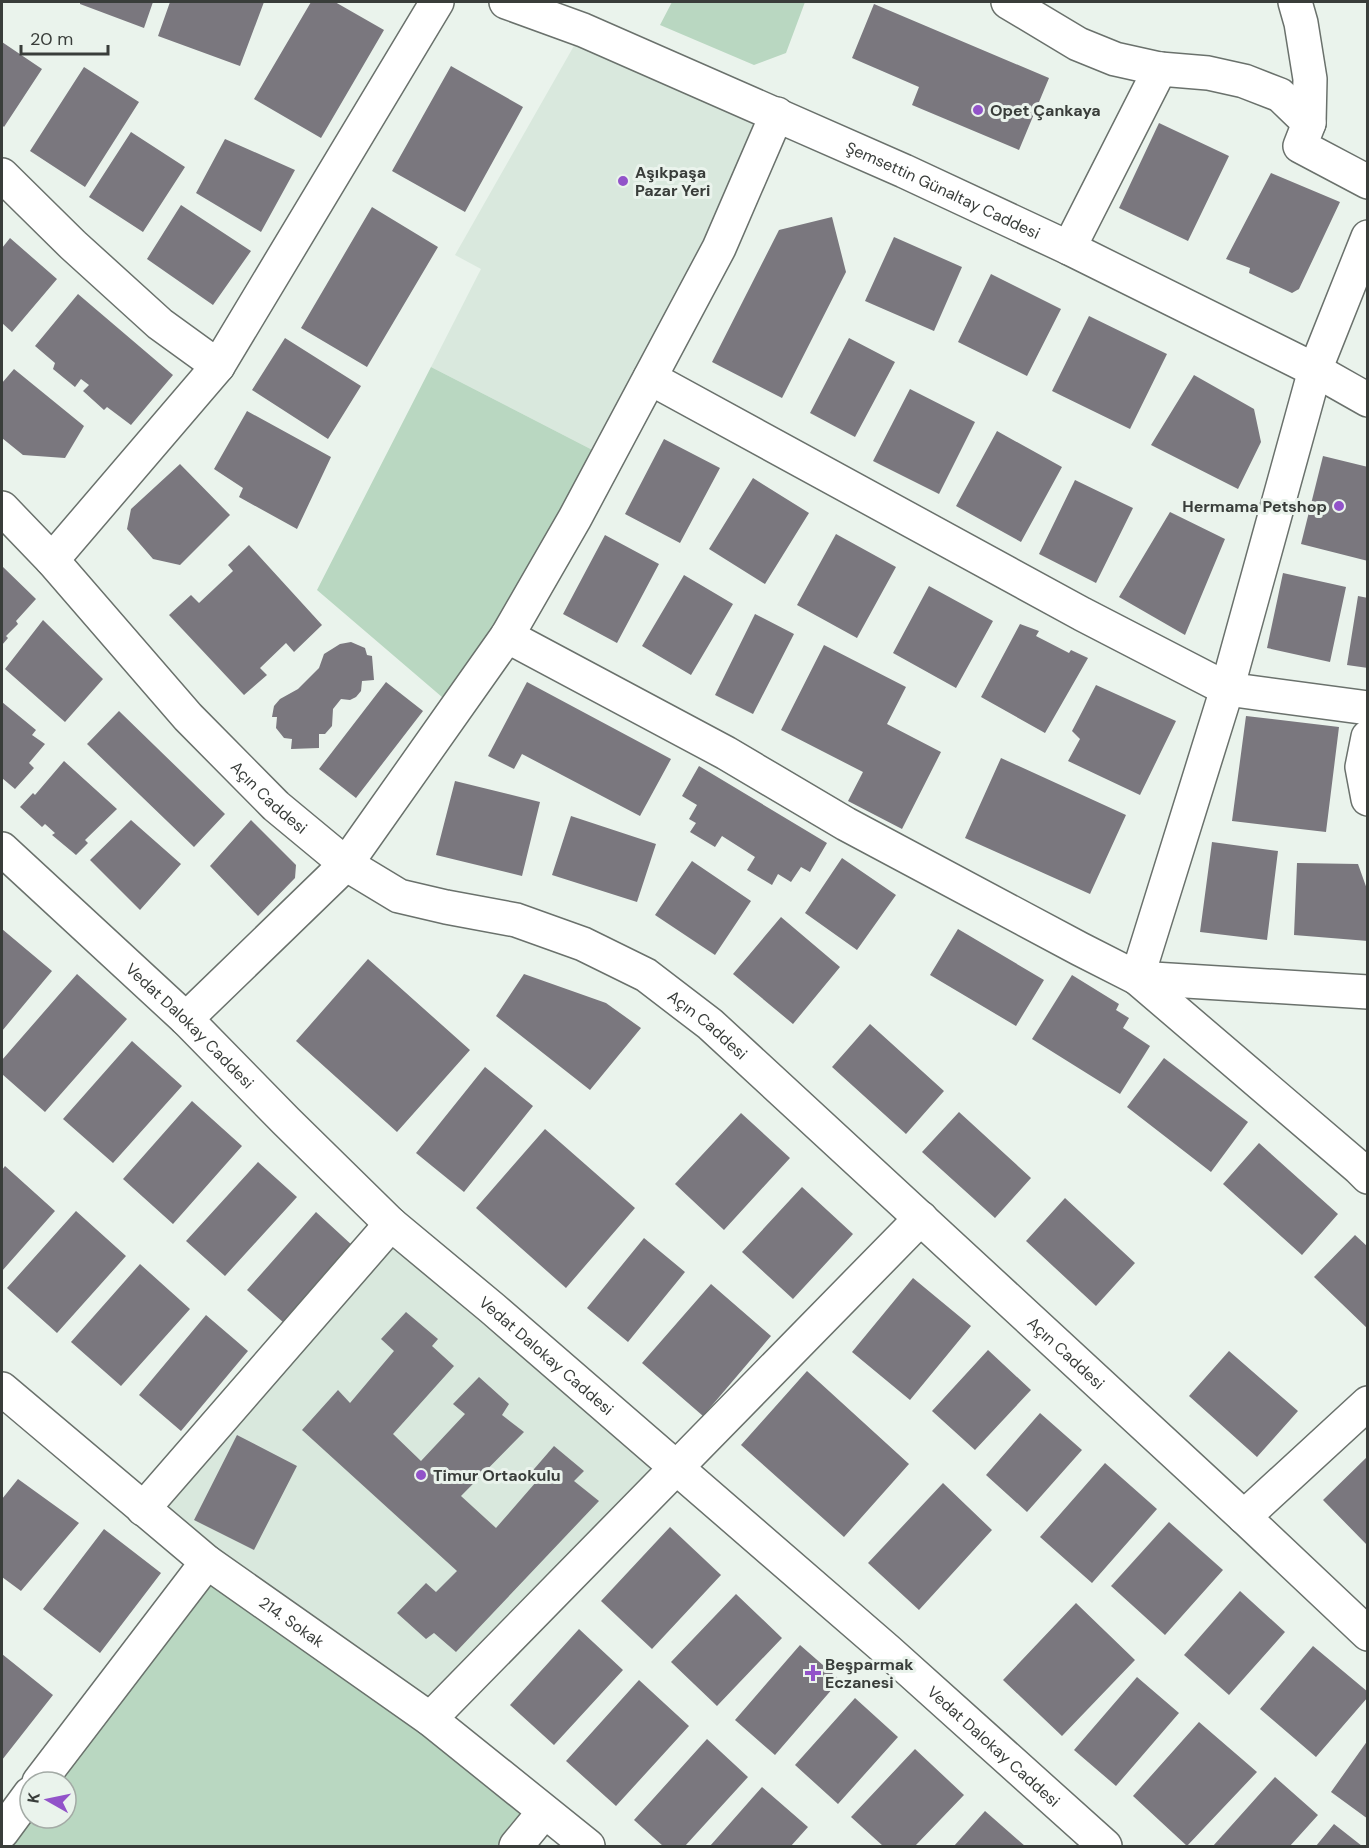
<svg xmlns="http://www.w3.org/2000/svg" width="1369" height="1848" viewBox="0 0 1369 1848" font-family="'DM Sans',sans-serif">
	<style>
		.built { fill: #d9e8dd }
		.green { fill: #b9d7c1 }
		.building { fill: #7a777e }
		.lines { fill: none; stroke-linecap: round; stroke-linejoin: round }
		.minor-casing { stroke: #6a716c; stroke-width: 36 }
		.minor { stroke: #fff; stroke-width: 33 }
		.poi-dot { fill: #9253c9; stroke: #eaf3ec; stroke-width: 2 }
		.labels { text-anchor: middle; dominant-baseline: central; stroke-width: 6; stroke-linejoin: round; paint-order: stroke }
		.poi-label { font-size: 16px; font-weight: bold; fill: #393d3a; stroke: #eaf3ec; text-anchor: start }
		.street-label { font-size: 16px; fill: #393d3a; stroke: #eaf3ec }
	</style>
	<rect width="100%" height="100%" fill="#eaf3ec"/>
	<path class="built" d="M583 30 777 114 608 458 431 367 481 269 455 255Z
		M391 1224 676 1468 430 1719 143 1509Z"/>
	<path class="green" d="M672 2H805L786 53 754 65 660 25Z
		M431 367 608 458 456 709 317 590Z
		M207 1562 544 1812 516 1846H2L30 1818H66V1782H39Z"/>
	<path class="building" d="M80 2H153L144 28 80 4Z
		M170 2H264L240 66 158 36Z
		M311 2H335L384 30 321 138 254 99Z
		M874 4 1049 78 1019 150 912 105 919 87 852 58Z
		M2 42 42 69 4 127 2 125Z
		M451 66 523 107 465 212 392 171Z
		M84 67 139 102 85 187 30 151Z
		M1159 123 1229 156 1188 241 1119 208Z
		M131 132 185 167 143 232 89 197Z
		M225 139 295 170 261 232 196 193Z
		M1271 173 1340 202 1299 289 1292 293 1249 273 1250 268 1226 259Z
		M181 205 251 251 213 305 147 259Z
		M372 207 438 247 367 367 301 328Z
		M832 217 846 272 782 398 712 362 779 230Z
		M894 237 962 267 934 331 865 301Z
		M10 238 57 279 12 332 2 323V248Z
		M991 274 1061 309 1027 376 958 342Z
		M78 294 173 375 131 425 107 407 104 410 83 391 89 385 81 379 75 387 53 369 55 363 35 346Z
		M1089 316 1167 354 1130 429 1052 391Z
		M285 338 361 386 328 439 252 390Z
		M849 338 895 362 855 437 810 413Z
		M14 369 84 426 65 458 23 455 2 438V383Z
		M1194 375 1254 409 1261 442 1238 489 1151 445Z
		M910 389 975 422 939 494 873 461Z
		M247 411 331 457 297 529 239 497 243 488 214 469Z
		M997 431 1062 467 1021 542 956 506Z
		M664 439 720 468 680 543 625 514Z
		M1323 456 1368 467V561L1301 544Z
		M180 464 230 515 180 565 153 559 127 529 131 509Z
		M753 478 809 513 765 584 709 549Z
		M1075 480 1133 508 1096 583 1039 554Z
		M1170 512 1225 539 1185 635 1119 597Z
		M836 534 896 567 857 638 797 605Z
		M605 535 659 564 617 643 563 614Z
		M249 545 322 625 294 652 286 643 260 668 267 675 244 695 169 615 191 595 199 603 233 571 228 565Z
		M2 566 36 599 16 621 18 624 6 636 8 638 2 645Z
		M1283 573 1346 587 1330 662 1267 648Z
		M684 575 733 604 691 675 642 646Z
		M929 586 993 621 956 688 893 653Z
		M1358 596 1368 598V668L1347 665Z
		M755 614 794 634 753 714 715 695Z
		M43 620 103 679 65 722 5 669Z
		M1020 624 1039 631 1036 636 1069 653 1071 650 1088 658 1045 733 981 697Z
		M351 642 365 648 367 655 372 656 374 680 362 681 361 691 356 697 350 700 341 699 333 709 332 726 325 734H319V748L291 749 292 739 284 738 276 728 277 717H272L274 706 280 699 298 689 319 668 324 654 340 644Z
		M824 645 906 687 887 724 941 752 902 829 848 801 863 772 781 730Z
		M386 682 423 711 356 798 319 769Z
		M527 682 671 759 640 816 522 754 514 769 488 756Z
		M1096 685 1176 721 1140 795 1068 761 1080 739 1072 731Z
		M2 702 36 730 32 735 45 744 29 763 34 768 15 789 2 778Z
		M119 711 225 814 194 847 87 744Z
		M1246 716 1339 727 1326 832 1232 821Z
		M1001 758 1126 815 1090 894 965 838Z
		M64 761 117 809 85 840 88 843 76 855 52 835 55 833 45 824 42 827 20 807 33 793 35 795Z
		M699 766 827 843 810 872 801 867 791 882 778 874 772 885 747 870 755 857 722 836 715 847 690 832 696 823 689 819 697 805 682 796Z
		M455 781 540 802 522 876 436 855Z
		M571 816 656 844 637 902 552 875Z
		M131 820 181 864 140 910 90 860Z
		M251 820 296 865 295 878 258 916 210 866Z
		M1212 842 1278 851 1267 940 1200 932Z
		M842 858 896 895 857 950 805 913Z
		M692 861 751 901 715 955 655 915Z
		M1297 863 1358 864 1368 892V941L1294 935Z
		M781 917 840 967 793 1024 733 974Z
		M2 929 52 971 2 1031Z
		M958 929 1044 980 1016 1026 930 975Z
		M368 959 470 1050 397 1132 296 1041Z
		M77 974 127 1019 45 1112 2 1074V1060Z
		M524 974 606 1003 641 1028 590 1090 496 1016Z
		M1072 975 1119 1004 1116 1010 1129 1018 1123 1028 1150 1046 1120 1094 1032 1039Z
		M870 1024 944 1091 906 1134 832 1067Z
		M132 1041 182 1086 113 1163 63 1119Z
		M1164 1058 1248 1122 1211 1172 1127 1107Z
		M485 1067 533 1106 464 1192 416 1153Z
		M192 1101 242 1146 173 1224 123 1179Z
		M959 1112 1031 1178 995 1218 922 1152Z
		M741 1113 790 1158 724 1230 675 1184Z
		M545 1129 635 1208 566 1288 476 1208Z
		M1259 1143 1338 1214 1302 1255 1223 1184Z
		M258 1162 297 1197 225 1276 186 1241Z
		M5 1166 55 1211 2 1271V1170Z
		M802 1187 853 1234 793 1299 742 1252Z
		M1065 1198 1135 1263 1096 1306 1026 1241Z
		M76 1211 126 1256 57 1333 7 1288Z
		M316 1212 353 1246 284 1323 247 1290Z
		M1355 1235 1368 1247V1329L1314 1277Z
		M644 1238 685 1272 628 1342 587 1308Z
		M140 1264 190 1309 121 1386 71 1342Z
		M913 1278 971 1326 910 1400 852 1352Z
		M711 1284 771 1336 703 1416 642 1363Z
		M406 1312 438 1339 432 1346 454 1366 393 1434 421 1461 465 1414 453 1404 479 1377 509 1404 502 1415 524 1432 461 1496 496 1528 536 1482 528 1476 554 1446 584 1471 574 1481 599 1501 456 1652 434 1633 426 1639 397 1613 426 1583 436 1592 457 1571 302 1430 338 1390 350 1403 394 1351 381 1339Z
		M206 1315 248 1351 181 1431 139 1395Z
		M988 1350 1031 1390 975 1450 932 1411Z
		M1229 1351 1298 1411 1257 1457 1189 1396Z
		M807 1371 909 1464 844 1537 741 1445Z
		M1040 1413 1082 1450 1027 1512 986 1475Z
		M237 1435 297 1466 254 1550 194 1520Z
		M1368 1456V1546L1323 1500Z
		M1105 1463 1157 1509 1092 1583 1040 1537Z
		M18 1479 79 1523 21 1591 2 1577V1499Z
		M943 1483 992 1530 919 1610 868 1563Z
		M1169 1522 1223 1570 1165 1635 1111 1586Z
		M670 1527 721 1575 652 1649 601 1601Z
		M104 1529 161 1573 100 1653 43 1609Z
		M1240 1591 1285 1632 1229 1695 1184 1655Z
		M736 1594 782 1638 717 1706 671 1662Z
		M1076 1603 1135 1660 1062 1736 1003 1680Z
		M579 1629 623 1670 554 1745 510 1705Z
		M800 1645 840 1680 775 1755 735 1720Z
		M1313 1646 1368 1692V1697L1316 1757 1260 1709Z
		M2 1654 53 1695 2 1760Z
		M1137 1677 1179 1713 1116 1786 1074 1750Z
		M639 1680 689 1726 616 1806 566 1761Z
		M855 1698 898 1737 838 1804 795 1765Z
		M1199 1722 1257 1772 1187 1846 1133 1796Z
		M707 1739 748 1777 685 1846H663L634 1820Z
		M1368 1740V1819L1331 1792Z
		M915 1749 964 1795 915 1846H883L851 1817Z
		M1275 1777 1318 1815 1290 1846H1213Z
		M762 1787 808 1827 791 1846H710Z
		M985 1811 1025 1846H954Z
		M1334 1824 1362 1846H1316Z"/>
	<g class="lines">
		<defs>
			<g id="minor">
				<path id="s1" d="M506 2 583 30 904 171 1069 248 1315 370 1368 400"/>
				<path d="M1008 2 1078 44 1115 59 1160 69 1208 73 1244 81 1280 95 1309 123"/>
				<path d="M1295 2 1301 23 1310 79 1309 123 1300 146 1368 182"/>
				<path d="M2 175 73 245 160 324 218 366"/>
				<path d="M1368 237 1315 370 1227 689 1137 978 1359 1168 1368 1177"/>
				<path d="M1069 248 1160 69"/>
				<path d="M650 378 1082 614 1227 689 1368 708"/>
				<path id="s2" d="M2 508 52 560 188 717 276 806 346 864 399 896 446 907 516 920 583 944 646 975 710 1024 1244 1517 1368 1634"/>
				<path d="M52 560 218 366 437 2"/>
				<path d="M507 636 726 753 846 824 1080 949 1137 978 1368 992"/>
				<path d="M1368 737 1362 767 1368 799"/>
				<path id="s3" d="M2 849 186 1019 286 1121 391 1224 492 1308 888 1651 1105 1846"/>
				<path d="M186 1019 346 864 507 636 575 518 719 248 777 114"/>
				<path id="s4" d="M2 1389 207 1562 430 1719 588 1846"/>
				<path d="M143 1509 391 1224"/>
				<path d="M1244 1517 1368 1403"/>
				<path d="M430 1719 921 1218"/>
				<path d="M39 1782 207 1562"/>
				<path d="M2 1832 30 1794"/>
				<path d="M516 1846 544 1812"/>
			</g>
		</defs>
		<use href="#minor" class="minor-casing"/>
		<use href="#minor" class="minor"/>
	</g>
	<g class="poi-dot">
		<circle cx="978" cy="110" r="6"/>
		<circle cx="623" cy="181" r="6"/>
		<circle cx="1339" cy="506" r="6"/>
		<circle cx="421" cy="1475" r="6"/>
		<path d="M810 1664h6v6h6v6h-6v6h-6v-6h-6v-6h6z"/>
	</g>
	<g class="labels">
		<g class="poi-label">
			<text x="990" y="110">Opet Çankaya</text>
			<text x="635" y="172">Aşıkpaşa<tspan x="635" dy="18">Pazar Yeri</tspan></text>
			<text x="1327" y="506" text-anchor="end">Hermama Petshop</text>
			<text x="433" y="1475">Timur Ortaokulu</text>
			<text x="825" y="1664">Beşparmak<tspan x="825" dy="18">Eczanesi</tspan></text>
		</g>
		<g class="street-label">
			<text stroke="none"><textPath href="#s1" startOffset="476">Şemsettin Günaltay Caddesi</textPath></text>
			<text stroke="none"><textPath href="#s2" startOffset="394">Açın Caddesi</textPath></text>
			<text stroke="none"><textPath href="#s2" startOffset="898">Açın Caddesi</textPath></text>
			<text stroke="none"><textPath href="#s3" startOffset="258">Vedat Dalokay Caddesi</textPath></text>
			<text stroke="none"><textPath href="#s2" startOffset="1384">Açın Caddesi</textPath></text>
			<text stroke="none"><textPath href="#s3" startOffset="744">Vedat Dalokay Caddesi</textPath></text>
			<text stroke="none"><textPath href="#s4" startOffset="372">214. Sokak</textPath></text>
			<text stroke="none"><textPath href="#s3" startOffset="1338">Vedat Dalokay Caddesi</textPath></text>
		</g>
	</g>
	<rect width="1369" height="1848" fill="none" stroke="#393d3a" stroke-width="6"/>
	<g transform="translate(48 1800) rotate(279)"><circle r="28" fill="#eaf3ec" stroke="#a3aaa5" stroke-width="1.5"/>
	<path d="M0-4.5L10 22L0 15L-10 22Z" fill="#9253c9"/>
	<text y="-9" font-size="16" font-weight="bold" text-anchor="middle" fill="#393d3a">K</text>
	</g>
	<path d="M21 45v9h87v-9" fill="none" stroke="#393d3a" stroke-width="3"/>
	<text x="30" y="45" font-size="18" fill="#393d3a" stroke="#eaf3ec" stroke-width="4.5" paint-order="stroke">20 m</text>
</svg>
